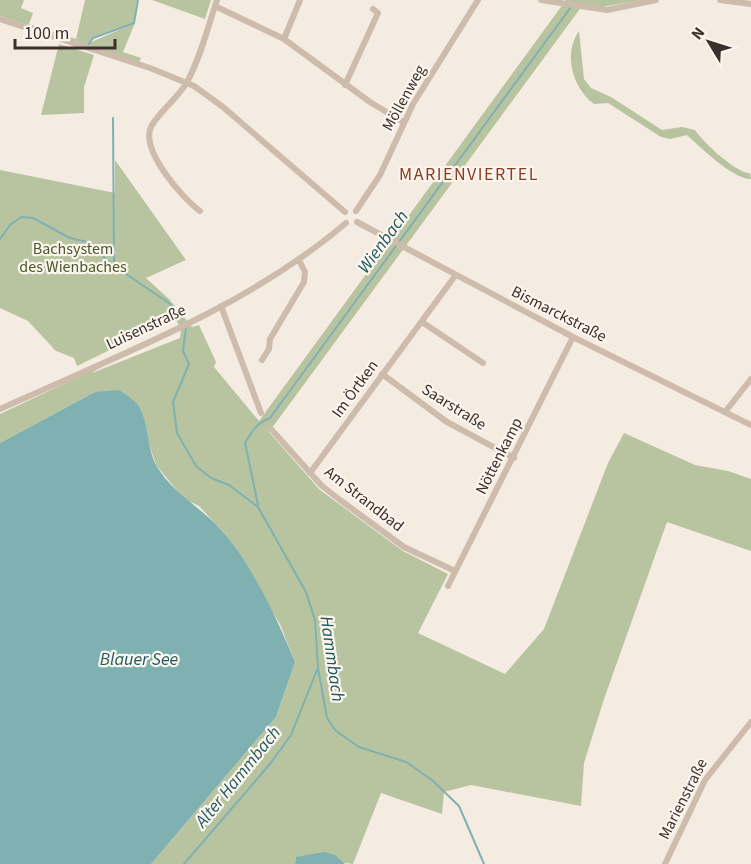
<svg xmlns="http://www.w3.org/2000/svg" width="751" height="864" viewBox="0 0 751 864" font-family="'Source Sans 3',sans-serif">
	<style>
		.green { fill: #b8c4a0 }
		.water { fill: #7fb0b2 }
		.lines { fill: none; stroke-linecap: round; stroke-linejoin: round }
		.stream { stroke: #7fb0b2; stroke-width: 2 }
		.minor { stroke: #cdbbac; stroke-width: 6 }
		.labels { text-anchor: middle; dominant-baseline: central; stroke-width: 4.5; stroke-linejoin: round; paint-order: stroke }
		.street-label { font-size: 16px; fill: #3b302b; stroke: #fbf5ee }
		.park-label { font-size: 16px; fill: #4a5a2e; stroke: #fbf5ee }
		.neighbourhood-label { font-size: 18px; letter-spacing: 1.5px; fill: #8c3b22; stroke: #fbf5ee }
		.water-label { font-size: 18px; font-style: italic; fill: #1f5a5e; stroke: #fbf5ee }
	</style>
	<rect width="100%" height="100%" fill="#f4ebe1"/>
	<path class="green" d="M0 0H24L21 8 33 13 29 24 76 39 85 0H137L134 22 93 37 89 43 135 23 123 52 141 58 139 62 0 16Z
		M152 0H211L205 19Z
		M566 0H642L602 7 582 6 269 432 320 490 403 551 448 574 418 633 505 674 544 629 608 463 624 433 695 465 728 471 751 479V551L667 522 604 699 584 763 581 806 471 785 444 792 442 814 381 793 353 864 296 857 295 864H151L276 717 295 662 280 624 223 532 199 506 184 499 156 465 148 441 95 392 0 443V414L102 366 92 373 180 338 181 329 175 318 77 366 74 358 56 351 28 321 0 308V170L115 193V160L186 260 146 278 169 299 192 327 199 325 216 362 214 367 259 421Z
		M579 31 584 79 591 88 611 97 662 130 682 127 695 130C703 142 737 174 750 173L751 179C734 180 700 147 687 135L670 139 661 137 608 103 594 104C572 87 563 54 579 31Z
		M59 44 94 55 84 87V113L41 115Z"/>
	<path class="water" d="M119 390C125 394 133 399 137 404 148 417 147 449 156 465 172 493 201 507 221 530 251 563 278 620 295 662L276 717 151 864H0V443L95 392Z
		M324 852 335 855 345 864H295L296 857Z"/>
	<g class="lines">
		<path class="stream" d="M89 44 93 38 134 23 138 0
			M113 118 114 265
			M0 239 10 225 21 217 33 218 70 238 87 242 114 266 169 303 180 316
			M186 328 183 351 189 364 173 402 177 433 196 466 211 478 229 485 258 507 306 592 315 620 318 668 327 718 336 731 359 747 406 762 432 780 459 806 484 864
			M258 505 245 443C252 431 257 423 270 418L571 7
			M184 864 270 764 291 735 317 670"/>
		<path class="minor" d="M541 0 607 10 656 0
			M720 0 751 4
			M215 6 284 39 370 102 403 122
			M0 19 150 68 194 86 223 107 345 212
			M284 39 300 0
			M345 85 378 13 373 9
			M200 211C182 198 138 148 152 125 162 109 178 98 187 82 201 57 208 26 217 0
			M356 211 380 175 413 104 478 0
			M357 222 573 337 751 425
			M221 306 261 413
			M422 322 483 363
			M262 360 269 349 270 339 304 282 305 272 299 260
			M382 374 447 422 514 458
			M0 409C119 355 246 308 346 223
			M725 412 751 379
			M271 429 322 486 340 500 404 547 455 571
			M310 473 455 276
			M448 586 573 337
			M665 864 705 780 751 722"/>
	</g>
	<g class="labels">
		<g class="street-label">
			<text transform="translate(404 98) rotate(-61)">Möllenweg</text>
			<text transform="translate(559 314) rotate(27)">Bismarckstraße</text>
			<text transform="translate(146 327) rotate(-25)">Luisenstraße</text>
			<text transform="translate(355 389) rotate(-54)">Im Örtken</text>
			<text transform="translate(454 407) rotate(32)">Saarstraße</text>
			<text transform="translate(499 456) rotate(-63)">Nöttenkamp</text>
			<text transform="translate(364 499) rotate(38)">Am Strandbad</text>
			<text transform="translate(683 799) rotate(-63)">Marienstraße</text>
		</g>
		<g class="park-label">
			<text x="73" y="249">Bachsystem<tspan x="73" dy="18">des Wienbaches</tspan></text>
		</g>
		<g class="neighbourhood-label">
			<text x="469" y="174">MARIENVIERTEL</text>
		</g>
		<g class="water-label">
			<text transform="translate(383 242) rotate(-54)">Wienbach</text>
			<text x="139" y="659">Blauer See</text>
			<text transform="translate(332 659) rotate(82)">Hammbach</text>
			<text transform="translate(238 777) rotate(-51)">Alter Hammbach</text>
		</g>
	</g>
	<g transform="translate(709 42) rotate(308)" stroke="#fbf5ee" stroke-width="4.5" paint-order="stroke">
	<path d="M0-4.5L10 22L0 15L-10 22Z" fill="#3b302b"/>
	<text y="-9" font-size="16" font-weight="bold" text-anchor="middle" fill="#3b302b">N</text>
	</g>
	<path d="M15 39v9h100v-9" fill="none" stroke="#3b302b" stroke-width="3"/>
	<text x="24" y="39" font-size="18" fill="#3b302b" stroke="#fbf5ee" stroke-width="4.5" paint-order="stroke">100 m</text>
</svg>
